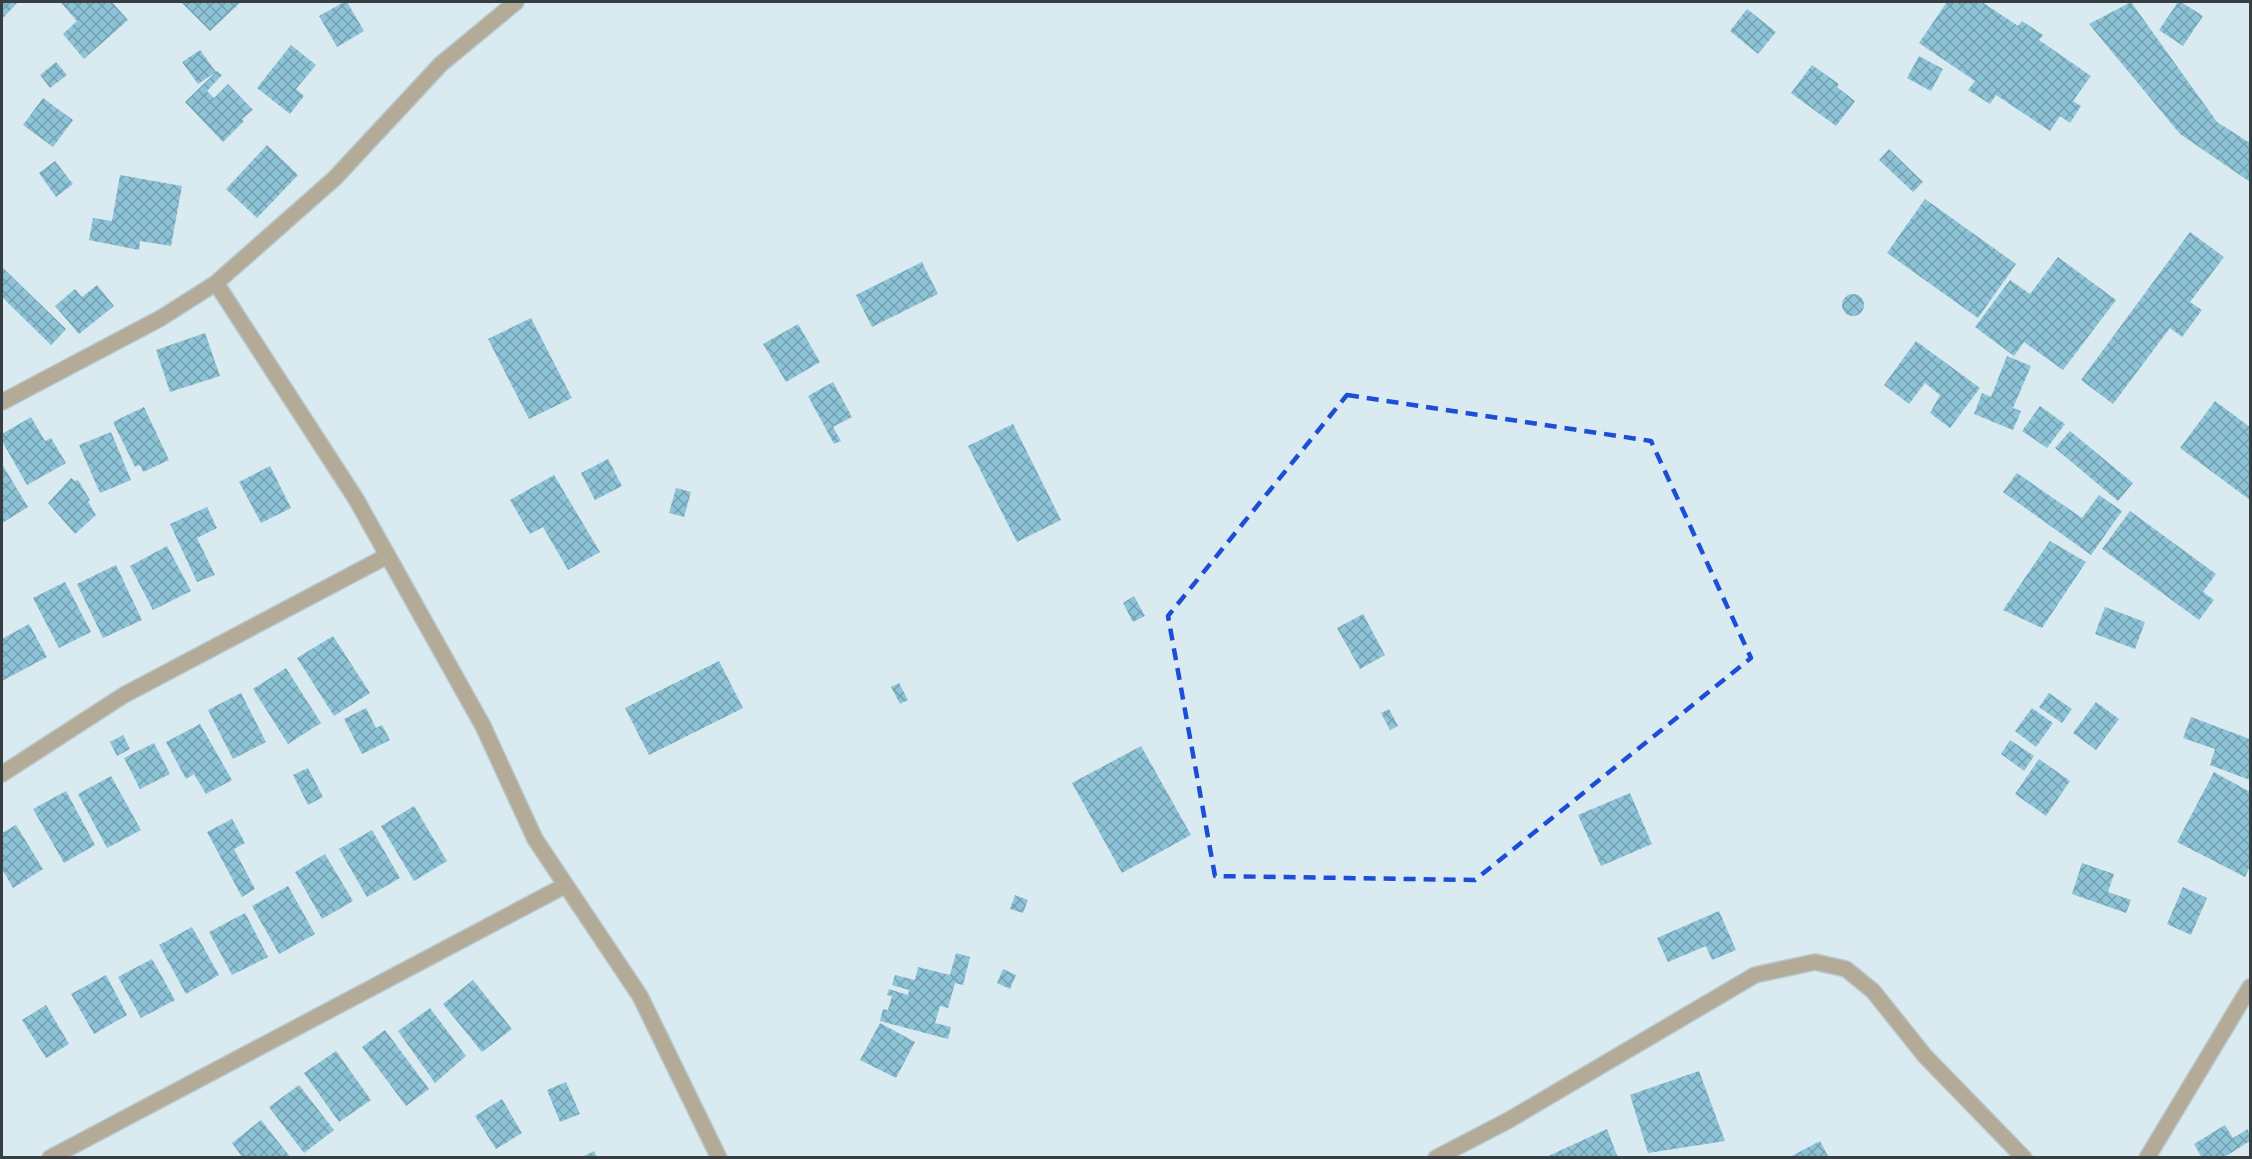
<svg xmlns="http://www.w3.org/2000/svg" width="2252" height="1159" viewBox="0 0 2252 1159" font-family="Rubik,sans-serif">
	<style>
		.building { fill: url(#building-cross-hatch) }
		.lines { fill: none; stroke-linecap: round; stroke-linejoin: round }
		.minor-casing { stroke: #b9c8cd; stroke-width: 18 }
		.minor { stroke: #b3aa97; stroke-width: 15 }
		.marked { fill: none; stroke: #1d4ed8; stroke-width: 4.5; stroke-dasharray: 12 8; stroke-linejoin: round }
	</style>
	<defs>
		<pattern id="building-cross-hatch" width="8" height="8" patternUnits="userSpaceOnUse" patternTransform="scale(1.5)"><rect width="8" height="8" fill="#8dc3d7"/><path d="M0 0l8 8M0 8l8-8" fill="none" stroke="#74a0b0"/></pattern>
	</defs>
	<rect width="100%" height="100%" fill="#d9eaf0"/>
	<path class="building" d="M2 2H18L2 19Z
		M62 2H112L128 20 84 59 63 34 77 21 61 3Z
		M181 2H241L210 31Z
		M344 2H347L364 31 337 47 319 16Z
		M1947 2H1982L2018 26 2022 21 2043 35 2039 40 2091 76 2073 101 2081 106 2070 123 2060 116 2050 131 1996 95 1990 104 1968 90 1975 81 1919 43Z
		M2131 2 2217 122 2250 143V182L2180 134 2089 24Z
		M2178 2H2181L2203 16 2183 46 2159 30Z
		M1747 9 1776 32 1758 54 1730 31Z
		M291 45 316 65 296 89 304 96 290 114 257 88Z
		M200 50 216 72 198 84 182 62Z
		M1919 56 1943 69 1931 91 1907 78Z
		M56 62 67 75 50 88 40 75Z
		M1812 65 1839 84 1837 87 1855 101 1836 126 1791 93Z
		M217 71 222 75 207 91 214 98 228 84 253 110 242 119 244 121 223 142 185 102Z
		M43 98 73 120 53 147 23 125Z
		M267 145 298 175 257 218 226 189Z
		M1889 149 1923 182 1913 192 1879 160Z
		M55 161 73 184 56 197 39 173Z
		M120 175 182 186 171 246 140 241 139 250 89 240 93 218 112 221Z
		M1925 199 2016 264 1978 318 1887 253Z
		M2190 232 2224 257 2190 302 2202 310 2182 337 2170 328 2113 404 2081 380Z
		M2058 257 2116 300 2063 370 2024 342 2014 356 1975 327 2010 280 2030 294Z
		M922 262 938 294 872 327 856 295Z
		M2 267 66 329 51 345 2 297Z
		M97 285 114 306 79 334 55 306 75 289 82 297Z
		M1842 305a11 11 0 1 1 22 0a11 11 0 1 1-22 0Z
		M531 318 572 398 529 419 488 339Z
		M798 324 820 362 786 382 763 344Z
		M205 333 220 376 170 392 156 350Z
		M1916 341 1980 388 1950 428 1930 413 1940 395 1925 383 1909 404 1884 385Z
		M2007 356 2031 366 2013 408 2021 411 2013 430 1974 414 1982 393 1991 397Z
		M833 382 852 417 833 427 841 441 834 444 808 396Z
		M2215 401 2250 427V500L2180 448Z
		M2040 406 2065 424 2047 448 2022 431Z
		M144 407 169 460 143 472 140 465 135 467 113 422Z
		M31 417 45 441 51 438 66 463 27 485 2 441V434Z
		M1013 424 1061 520 1017 542 968 446Z
		M2070 431 2133 483 2118 501 2055 448Z
		M111 432 131 480 100 493 79 445Z
		M608 459 622 486 595 500 581 473Z
		M2 464 28 507 2 523Z
		M270 466 291 508 261 523 239 482Z
		M2017 473 2082 518 2099 495 2122 511 2091 555 2003 492Z
		M554 475 600 552 568 570 543 527 530 534 510 500Z
		M71 478 75 481 78 480 90 500 88 502 96 515 75 534 48 503Z
		M676 488 691 492 684 517 669 513Z
		M207 507 217 528 197 538 215 575 197 582 170 524Z
		M2130 511 2216 574 2203 592 2214 600 2199 620 2102 549Z
		M2050 541 2086 562 2042 628 2003 610Z
		M167 546 191 591 153 610 130 566Z
		M116 565 142 620 103 638 77 584Z
		M65 582 91 632 59 648 33 598Z
		M1134 596 1145 616 1133 622 1123 603Z
		M2105 607 2145 622 2135 649 2095 634Z
		M1363 614 1385 655 1360 669 1337 628Z
		M29 624 47 657 2 681V639Z
		M333 636 370 693 334 716 297 658Z
		M719 661 743 708 649 755 625 708Z
		M286 668 321 723 288 744 253 689Z
		M899 683 908 700 900 704 891 687Z
		M241 693 266 742 233 759 208 710Z
		M2049 693 2072 709 2062 723 2039 707Z
		M2096 702 2119 719 2096 750 2073 733Z
		M366 708 376 728 382 725 390 740 362 754 344 719Z
		M2032 708 2053 723 2036 747 2015 731Z
		M1389 709 1398 726 1390 730 1381 713Z
		M2191 717 2250 739V780L2210 765 2215 749 2183 738Z
		M200 724 232 780 206 794 194 774 186 779 166 742Z
		M123 735 130 749 117 756 110 742Z
		M2010 740 2034 756 2024 771 2001 754Z
		M154 743 170 774 140 789 124 758Z
		M1141 746 1191 835 1122 873 1072 783Z
		M2039 759 2070 781 2046 816 2015 794Z
		M308 768 323 797 308 805 293 775Z
		M2214 772 2250 792V866L2245 877 2177 842Z
		M111 776 141 830 107 848 78 794Z
		M66 791 95 845 64 863 33 809Z
		M1630 793 1652 844 1601 866 1578 815Z
		M414 806 447 861 414 881 381 826Z
		M232 819 245 843 234 849 255 889 242 897 207 832Z
		M16 825 43 869 13 888 2 869V833Z
		M372 830 400 878 367 897 339 849Z
		M325 854 353 901 322 919 295 872Z
		M2082 863 2114 874 2108 892 2131 900 2126 913 2072 894Z
		M288 886 315 934 279 954 252 906Z
		M2183 887 2207 898 2191 935 2167 924Z
		M1015 895 1028 900 1023 913 1010 909Z
		M1719 911 1736 950 1712 960 1706 946 1668 962 1657 938Z
		M245 913 268 957 232 975 209 932Z
		M192 927 219 975 186 994 159 945Z
		M956 953 970 957 963 985 955 983 948 1008 940 1006 935 1023 951 1027 948 1039 880 1021 883 1009 888 1010 892 996 887 995 889 989 908 995 909 990 892 985 895 975 915 980 918 967 950 975Z
		M152 959 175 1000 141 1018 118 977Z
		M1003 969 1016 975 1010 989 997 983Z
		M106 975 127 1015 94 1034 71 994Z
		M473 980 512 1029 482 1052 443 1004Z
		M46 1005 69 1044 46 1058 22 1020Z
		M430 1008 466 1056 435 1083 398 1031Z
		M880 1023 915 1042 896 1078 860 1060Z
		M385 1030 429 1089 406 1106 362 1047Z
		M336 1051 371 1100 339 1122 304 1073Z
		M1699 1071 1725 1141 1648 1153 1630 1095Z
		M566 1082 580 1114 560 1122 547 1090Z
		M299 1085 334 1130 304 1153 269 1107Z
		M502 1099 522 1133 496 1149 475 1116Z
		M261 1120 291 1158H243L232 1143Z
		M2225 1125 2233 1138 2248 1129 2250 1141 2223 1158H2202L2194 1144Z
		M1607 1129 1618 1158H1544Z
		M1820 1141 1829 1158H1788Z
		M594 1151 597 1158H580Z"/>
	<g class="lines">
		<defs>
			<path id="minor" d="M216 283 356 499 483 726 535 839 640 996 719 1158
				M2 402 161 318 216 283 335 178 441 64 516 2
				M2 774 124 695 387 556
				M50 1158 566 885
				M1436 1158 1509 1120 1755 975 1815 962 1846 969 1873 991 1925 1056 2024 1158
				M2147 1158 2250 987"/>
		</defs>
		<use href="#minor" class="minor-casing"/>
		<use href="#minor" class="minor"/>
	</g>
	<path class="marked" d="M1347 395 1651 441 1751 658 1475 880 1215 876 1168 616Z"/>
	<rect width="2252" height="1159" fill="none" stroke="#373e41" stroke-width="6"/>
</svg>
